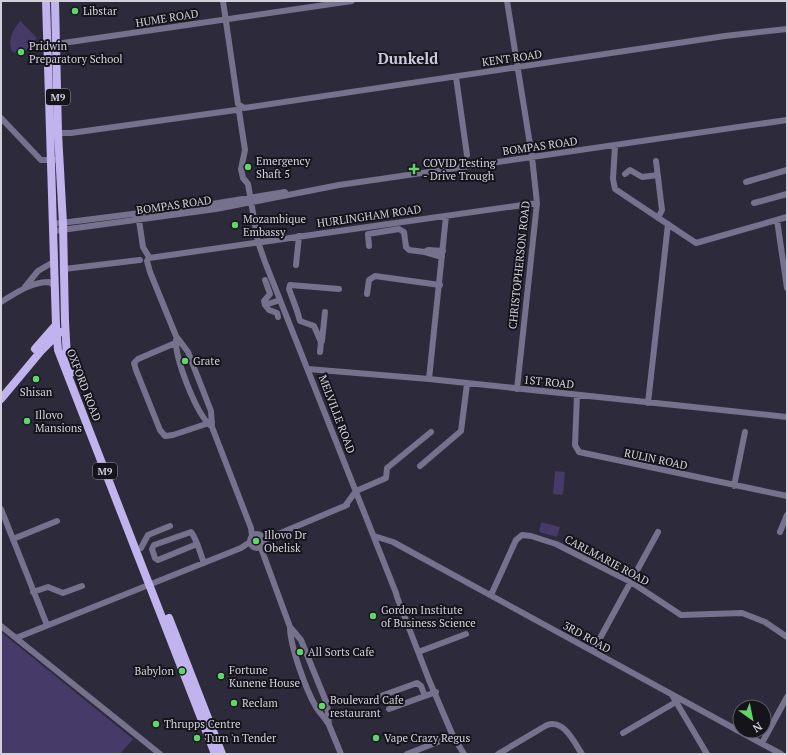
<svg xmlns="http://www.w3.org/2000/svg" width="788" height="755" viewBox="0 0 788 755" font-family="'PT Serif',serif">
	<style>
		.green { fill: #463a69 }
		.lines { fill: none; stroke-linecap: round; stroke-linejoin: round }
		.minor { stroke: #76718d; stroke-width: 6 }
		.major { stroke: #c1b4ee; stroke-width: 8 }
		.poi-dot { fill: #63d468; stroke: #15141b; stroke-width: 1.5 }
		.labels { text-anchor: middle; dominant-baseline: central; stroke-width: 4; stroke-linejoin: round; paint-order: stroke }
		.shield { fill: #15141b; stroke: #9a98a2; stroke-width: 1 }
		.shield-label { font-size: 10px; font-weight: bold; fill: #d3d0dc }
		.poi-label { font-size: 11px; fill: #d3d0dc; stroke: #15141b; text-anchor: start }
		.street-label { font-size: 11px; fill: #d3d0dc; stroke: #15141b }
		.district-label { font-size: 15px; font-weight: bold; fill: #cdc8df; stroke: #15141b }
	</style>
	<rect width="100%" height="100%" fill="#2d2a3b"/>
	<path class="green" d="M20 21 37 38C30 47 23 58 12 51 7 40 13 30 20 21Z
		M555 471 565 472 563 495 553 494Z
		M541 522 560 527 557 537 539 532Z
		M1 632 133 739 120 754H1Z"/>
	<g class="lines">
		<path class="minor" d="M223 1 238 104 244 108 725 36 787 29
			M507 1 532 157 537 203 517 389
			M56 44 352 1
			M456 77 467 155
			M1 118 41 160H55
			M54 133H71L236 110 239 111 245 150 241 169 243 178 248 184 258 242 265 262 396 593 397 597 429 680 453 736 464 754
			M615 146 613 179 615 189 696 243 787 217
			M656 161 662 210 658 218
			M625 174 630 170 642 177 658 175
			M746 182 787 170
			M754 203 787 194
			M138 214 143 247 149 257 147 261 150 272 176 336 188 352 211 411 212 427 251 528 252 536
			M777 220 787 288
			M53 224 212 204 285 192
			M54 231 216 209 339 185 787 120
			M369 246 368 234 399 229 404 232 406 247 409 250 425 252 428 250 443 251
			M425 252 442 257
			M149 258 537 203
			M296 265 299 236
			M64 269 140 260
			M265 280 270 294 264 301 265 305 280 300
			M25 287 38 271 55 261
			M367 294 369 280 375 276 440 285
			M1 302C16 293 31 282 49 282L55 286
			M265 305 269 310 277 313 278 317
			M176 340C175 358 196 414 211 426
			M180 341 138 359 134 363 136 370 160 430 165 436 173 435 212 422
			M322 341 325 312
			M320 352 321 342 314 326 300 321C297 309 293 300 289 289L290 285 339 289
			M308 369 429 379 787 417
			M429 379 446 216
			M577 395 575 445 579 452 787 496
			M648 403 668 224
			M420 466 461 431 467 384
			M734 486 745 432
			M345 506 356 491 386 478 387 468 431 432
			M1 509 47 625
			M780 532 787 515
			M250 541a7 7 0 1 1 14 0a7 7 0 1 1-14 0Z
			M374 536 393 542 781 754
			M13 539 57 521
			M264 540 347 505
			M197 544 158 560 155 558 152 549 154 545 191 532C197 539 200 553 204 563
			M141 548 148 535 170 526
			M261 548 290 627 301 640 327 704 329 725 341 754
			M33 592 48 587 63 593 82 586
			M491 595 516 540 522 535 531 536 556 544 631 582 681 615 742 613 765 622 787 637
			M1 626 160 754
			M290 627C290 646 306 690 316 707 319 712 324 717 327 722
			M16 638 241 548 250 542
			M421 651 466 634
			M593 651 658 532
			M672 695 707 754
			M381 696 417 683 421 686 425 696
			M389 709 436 692
			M623 733 676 702
			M762 743 787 697
			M407 754 453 736
			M498 754 547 725C564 719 574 742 582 754"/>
		<path class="major" d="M46 1 56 325 58 350 215 754
			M55 1 58 133 63 224 65 321 67 359 71 373
			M35 349 56 325
			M1 399 41 351 60 332
			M169 618 222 754"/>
	</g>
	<g class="poi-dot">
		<circle cx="75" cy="11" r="4"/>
		<circle cx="21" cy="52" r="4"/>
		<circle cx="248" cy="167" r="4"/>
		<path d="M412 163h4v4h4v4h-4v4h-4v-4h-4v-4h4z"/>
		<circle cx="235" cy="225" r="4"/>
		<circle cx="185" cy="361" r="4"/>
		<circle cx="36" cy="379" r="4"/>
		<circle cx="27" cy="421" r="4"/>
		<circle cx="256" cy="541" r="4"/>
		<circle cx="373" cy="616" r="4"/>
		<circle cx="300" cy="652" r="4"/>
		<circle cx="182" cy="671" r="4"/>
		<circle cx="221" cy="676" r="4"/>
		<circle cx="234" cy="703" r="4"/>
		<circle cx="322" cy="706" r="4"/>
		<circle cx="156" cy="724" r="4"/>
		<circle cx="197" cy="738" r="4"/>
		<circle cx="376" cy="738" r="4"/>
	</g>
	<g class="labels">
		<g class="shield">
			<rect x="46" y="89" width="24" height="16" rx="3"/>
			<rect x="93" y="463" width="24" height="16" rx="3"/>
		</g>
		<g class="shield-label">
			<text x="58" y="97">M9</text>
			<text x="105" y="471">M9</text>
		</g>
		<g class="poi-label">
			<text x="83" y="11">Libstar</text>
			<text x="29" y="46">Pridwin<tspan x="29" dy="13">Preparatory School</tspan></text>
			<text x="256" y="161">Emergency<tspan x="256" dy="13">Shaft 5</tspan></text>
			<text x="423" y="163">COVID Testing<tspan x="423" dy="13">- Drive Trough</tspan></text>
			<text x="243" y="219">Mozambique<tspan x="243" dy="13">Embassy</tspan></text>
			<text x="193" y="361">Grate</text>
			<text x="36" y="392" text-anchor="middle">Shisan</text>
			<text x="35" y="415">Illovo<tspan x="35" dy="13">Mansions</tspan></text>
			<text x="264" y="535">Illovo Dr<tspan x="264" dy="13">Obelisk</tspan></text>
			<text x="381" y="610">Gordon Institute<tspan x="381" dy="13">of Business Science</tspan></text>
			<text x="308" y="652">All Sorts Cafe</text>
			<text x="229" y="670">Fortune<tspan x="229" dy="13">Kunene House</tspan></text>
			<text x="174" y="671" text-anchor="end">Babylon</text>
			<text x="330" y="700">Boulevard Cafe<tspan x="330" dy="13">restaurant</tspan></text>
			<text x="242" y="703">Reclam</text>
			<text x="164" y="724">Thrupps Centre</text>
			<text x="205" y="738">Turn 'n Tender</text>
			<text x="384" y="738">Vape Crazy Regus</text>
		</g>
		<g class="street-label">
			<text transform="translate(167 18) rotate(-9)">HUME ROAD</text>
			<text transform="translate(512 58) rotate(-8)">KENT ROAD</text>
			<text transform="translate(540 146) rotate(-8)">BOMPAS ROAD</text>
			<text transform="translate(174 205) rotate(-8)">BOMPAS ROAD</text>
			<text transform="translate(369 216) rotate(-8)">HURLINGHAM ROAD</text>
			<text transform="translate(519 265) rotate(-84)">CHRISTOPHERSON ROAD</text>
			<text transform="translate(549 382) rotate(6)">1ST ROAD</text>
			<text transform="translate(84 385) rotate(69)">OXFORD ROAD</text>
			<text transform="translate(337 414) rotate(69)">MELVILLE ROAD</text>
			<text transform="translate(656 459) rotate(12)">RULIN ROAD</text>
			<text transform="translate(607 560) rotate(28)">CARLMARIE ROAD</text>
			<text transform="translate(587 637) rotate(29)">3RD ROAD</text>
		</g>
		<g class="district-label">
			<text x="408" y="58">Dunkeld</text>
		</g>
	</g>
	<rect width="788" height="755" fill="none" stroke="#d3d0dc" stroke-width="4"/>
	<g transform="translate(752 719) rotate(147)"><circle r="19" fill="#15141b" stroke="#615f68"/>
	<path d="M0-3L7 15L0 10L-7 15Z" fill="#63d468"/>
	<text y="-6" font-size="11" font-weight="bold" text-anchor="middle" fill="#d3d0dc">N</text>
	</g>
</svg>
